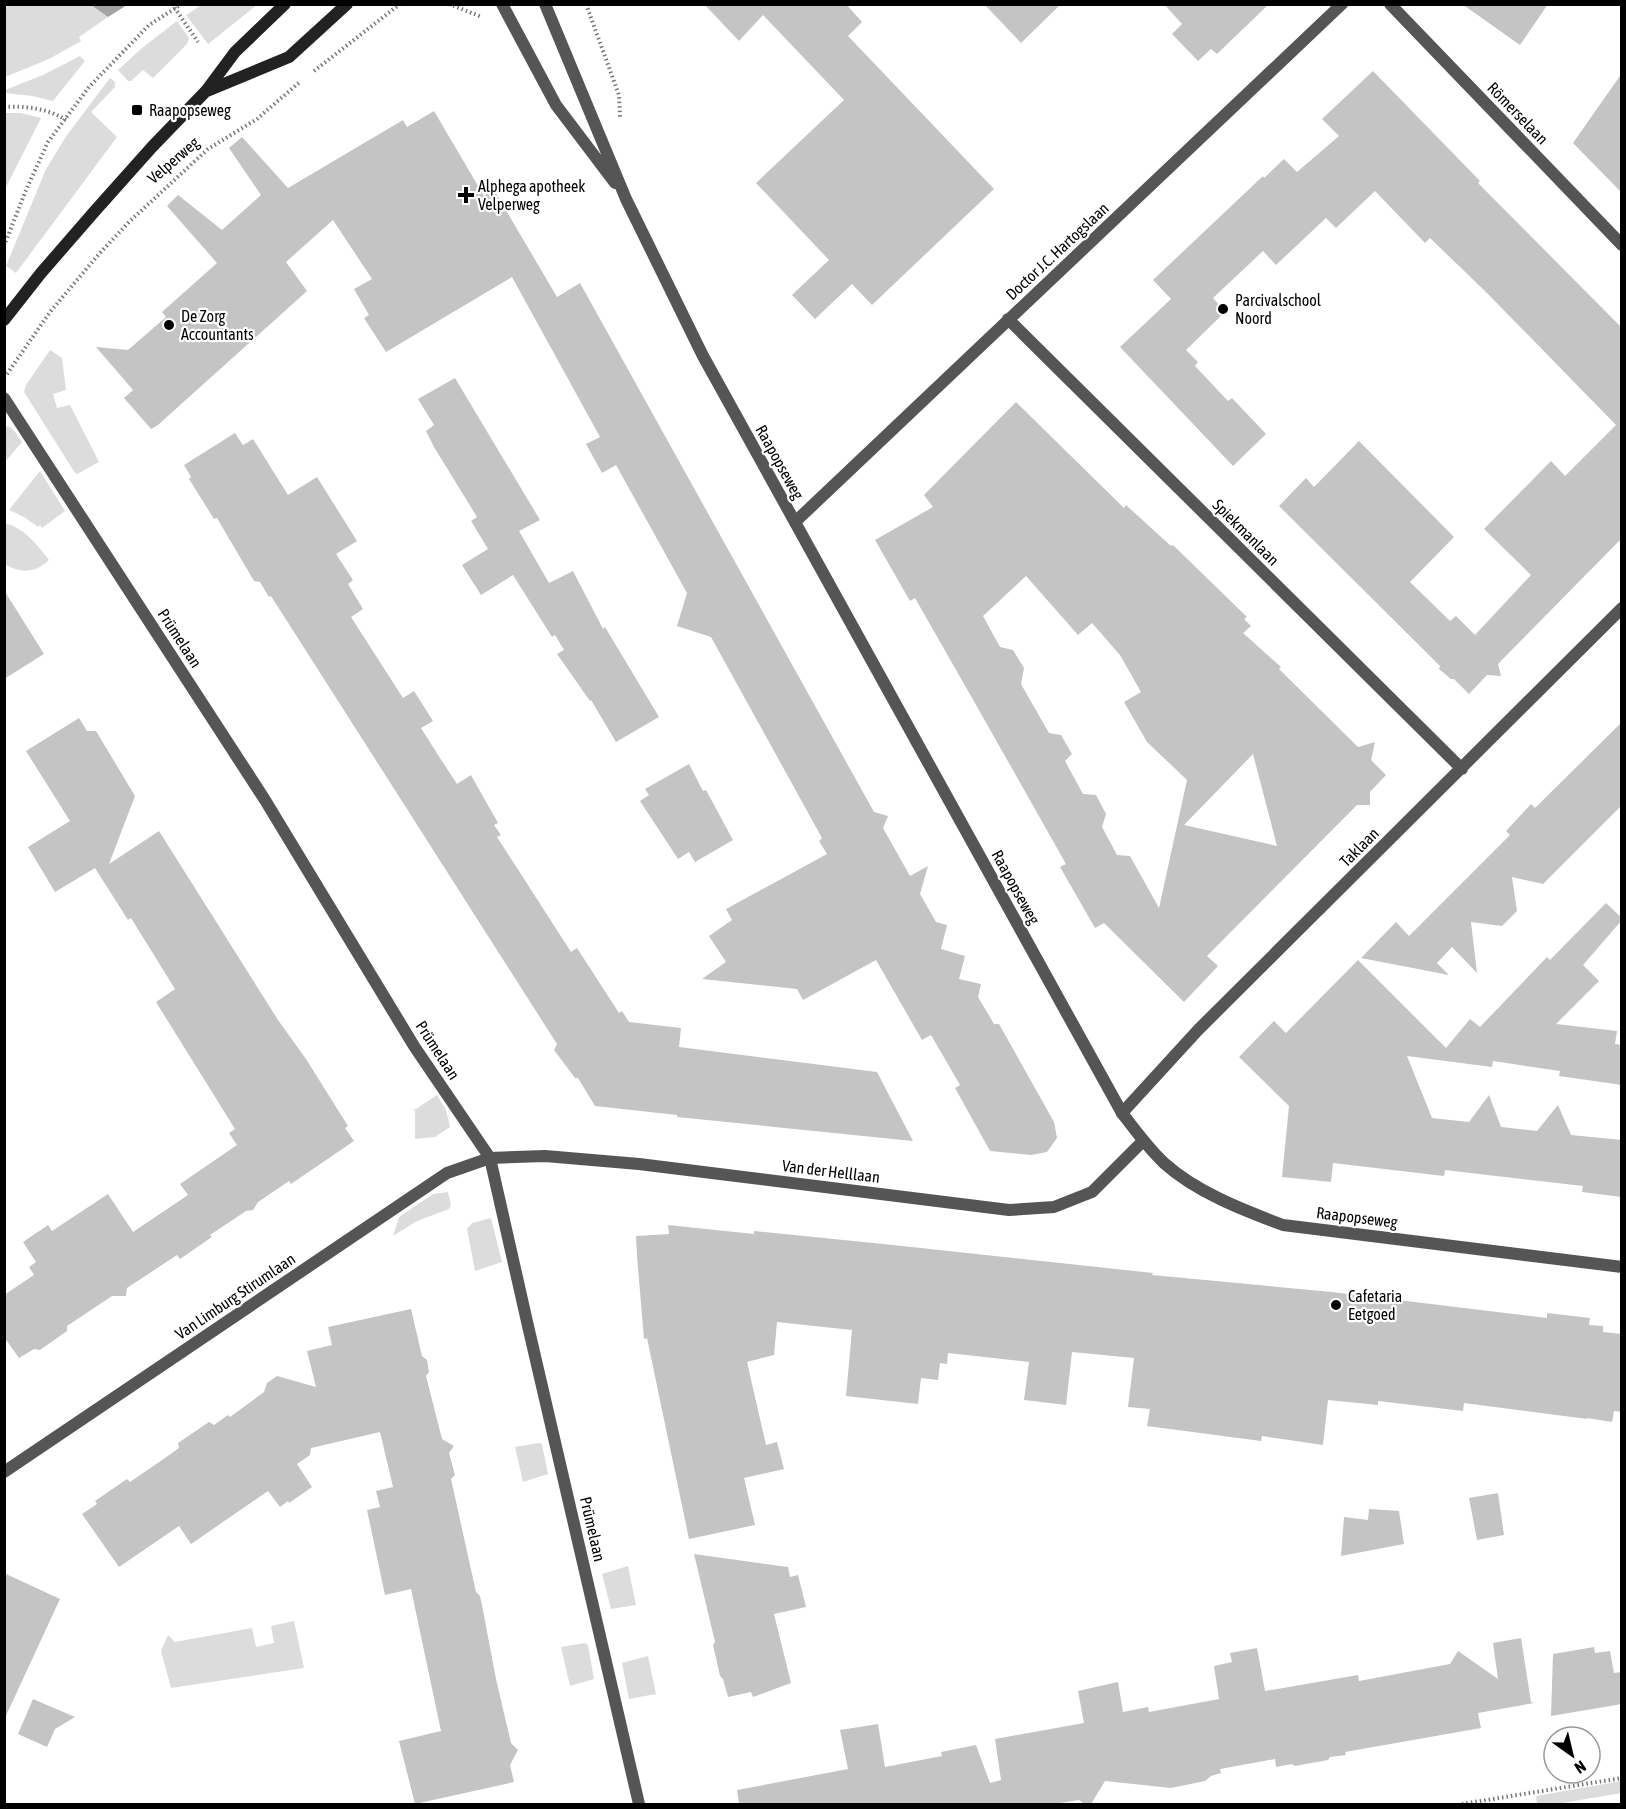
<svg xmlns="http://www.w3.org/2000/svg" width="1626" height="1809" viewBox="0 0 1626 1809" font-family="'Asap Condensed',sans-serif">
	<style>
		.green { fill: #dcdcdc }
		.water { fill: #a3a3a3 }
		.building { fill: #c4c4c4; fill-rule: evenodd }
		.lines { fill: none; stroke-linecap: round; stroke-linejoin: round }
		.path { stroke: #777; stroke-width: 4; stroke-dasharray: 1.5 3; stroke-linecap: butt }
		.minor { stroke: #555; stroke-width: 12 }
		.tertiary { stroke: #555; stroke-width: 12 }
		.secondary { stroke: #222; stroke-width: 12 }
		.poi-dot { fill: #000; stroke: #fff; stroke-width: 2 }
		.labels { text-anchor: middle; dominant-baseline: central; stroke-width: 4.5; stroke-linejoin: round; paint-order: stroke }
		.poi-label { font-size: 16px; fill: #000; stroke: #fff; text-anchor: start }
		.street-label { font-size: 16px; fill: #000; stroke: #fff }
	</style>
	<rect width="100%" height="100%" fill="#fff"/>
	<path class="green" d="M203 4H257V5L208 44 186 15Z
		M5 5H91L108 17 79 37 81 41 49 59 5 77Z
		M177 21 189 38 187 44 153 78 143 70 131 81H128L118 70 142 48Z
		M80 56 85 61 53 101 32 96 5 93V90L43 75Z
		M110 78 115 82V87L91 112 117 137 16 273 6 266 46 169 67 135Z
		M5 113H21L41 118 5 189Z
		M50 350 62 358 66 390 53 394 57 408 70 405 99 462 77 474 75 473 24 392 26 385Z
		M5 426C13 426 17 435 22 442L5 462Z
		M40 471 65 511 42 528 40 525 38 527 24 517 9 510Z
		M5 523C25 529 36 543 49 560 36 573 20 574 5 564Z
		M437 1095 446 1110 450 1127 435 1137 415 1139V1111L413 1109H416Z
		M448 1192 451 1205 449 1209 417 1221 393 1236 399 1217 433 1194Z
		M491 1218 502 1262 475 1271 467 1229 472 1223Z
		M539 1443 542 1444 548 1474 523 1482 515 1447Z
		M628 1566 636 1605 611 1609 602 1574Z
		M294 1621 304 1668 171 1688 161 1651 168 1635 175 1642 252 1628 256 1647 274 1643 271 1626Z
		M585 1643 588 1645 594 1679 570 1686 561 1647Z
		M648 1656 656 1694 629 1699 622 1663Z
		M1621 1781V1793L1557 1804H1537L1536 1796Z"/>
	<path class="water" d="M91 5H127L108 17Z"/>
	<path class="building" d="M704 4H846L862 22 848 36 994 189 872 305 852 284 815 319 792 295 829 260 756 183 844 100 763 15 739 41Z
		M984 4H1061L1021 43Z
		M1164 4H1269L1217 54 1211 49 1198 61 1172 34 1182 24Z
		M1462 4H1548L1520 45Z
		M1373 71 1480 181 1478 183 1622 328V538L1498 664 1501 676 1487 675 1469 694 1454 679H1451L1439 669 1440 666 1279 506 1306 478 1314 487 1359 441 1454 537 1410 582 1450 621 1456 616 1475 635 1531 575 1484 529 1551 461 1565 476 1616 425 1488 294 1430 238 1425 243 1375 191 1336 228 1326 218 1276 265 1263 251 1213 298 1225 312 1186 350 1198 362 1195 366 1228 401 1232 398 1266 434 1233 466 1120 347 1171 299 1153 280 1263 176 1264 178 1284 159 1297 172 1339 136 1322 119Z
		M1622 73V193L1573 143Z
		M434 111 484 196 494 190 557 297 580 283 874 812 888 816 883 828 910 876 928 866 920 894 936 922 947 925 941 949 965 956 959 979 981 984 978 997 994 1024H999L1054 1122 1057 1138 1047 1152 1031 1155 990 1151 955 1088 960 1085 931 1035 922 1040 876 960 803 1000 797 989 702 979 726 962 709 936 732 920 726 909 827 854 819 841 822 838 711 637 677 626 687 593 616 465 602 473 586 444 600 437 512 277 386 352 364 318 369 315 354 289 372 279 333 220 286 262 307 291 158 425 151 429 124 398 133 390 96 347 128 350 166 317 162 312 217 263 167 206 178 195 222 230 261 195 229 148 242 137 288 188 403 120 407 127Z
		M455 378 540 520 519 531 549 583 573 571 603 629 605 627 659 717 616 742 591 700 590 701 557 654 564 650 555 635 552 637 513 575 481 595 462 565 488 549 471 521 477 517 434 447 426 431 434 425 418 399Z
		M1016 402 1124 508 1126 505 1171 546 1173 545 1247 617 1244 619 1251 626 1243 633 1281 667 1279 669 1358 747 1375 742 1371 760 1386 775 1370 792V805H1357L1207 956 1218 966 1184 1002 1104 923 1095 928 1060 867 1066 864 984 719 915 598 910 601 875 540 933 507 924 495ZM1026 576 1078 635 1092 623 1120 655 1141 692 1124 702 1147 742 1187 780 1159 908 1130 856 1117 855 1109 840 1102 827 1106 814 1096 795 1083 794 1065 761 1072 754 1061 735 1049 733 1021 684 1024 668 1013 650 1000 647 983 616ZM1253 754 1277 846 1184 825Z
		M235 433 243 445 253 439 288 495 317 477 357 541 336 554 353 580 348 584 363 609 351 617 403 698 414 691 433 721 421 728 438 755 457 784 471 775 498 823 494 825 501 835 497 837 571 952 577 948 619 1013 622 1011 629 1022 681 1028 679 1047 877 1072 913 1141 677 1117V1115L595 1106 578 1078H575L554 1050 557 1044 271 596 269 597 260 582 254 581 217 518 214 519 189 479 191 477 184 465Z
		M4 590 44 654 4 679Z
		M79 718 87 731H96L135 796 109 864 159 831 278 1020 306 1059 348 1126 345 1128 354 1141 291 1184 289 1181 258 1202 253 1210 246 1211 210 1235 212 1237 180 1259 177 1255 127 1288 126 1296H112L67 1326V1331L40 1350 34 1349 19 1358 4 1337V1295L34 1275 29 1267 36 1262 23 1242 48 1225 52 1231 108 1194 133 1232 188 1195 180 1184 237 1145 229 1133 235 1129 156 1002 175 989 131 918 128 920 95 868 55 892 28 847 70 821 26 751Z
		M1622 722V805L1543 884 1512 877 1517 911 1502 926 1471 922 1477 973 1452 947 1437 963 1449 975 1361 958 1396 922 1409 936 1510 835 1506 831 1531 804 1535 808Z
		M689 764 703 791 706 790 733 840 695 862 689 852 678 859 640 801 649 795 645 789Z
		M1606 903 1622 918V920L1583 965 1599 981 1556 1024 1617 1031 1615 1044 1622 1045V1085L1559 1076 1560 1071 1493 1061 1492 1067 1407 1056 1432 1118 1469 1122 1489 1095 1501 1127 1537 1131 1558 1105 1571 1135 1622 1140V1197L1582 1192 1583 1186 1445 1170 1444 1176 1333 1163 1331 1182 1282 1177 1289 1106 1239 1057 1274 1021 1286 1033 1358 960 1446 1048 1470 1019 1480 1027 1547 957 1550 960Z
		M668 1225 754 1234V1231L893 1245 1153 1273 1152 1275 1332 1292 1547 1318V1313L1590 1318 1589 1325 1603 1326V1332L1622 1334V1412L1614 1411 1612 1422 1587 1418V1419L1464 1403 1463 1411 1378 1401V1405L1328 1400 1323 1445 1262 1436 1261 1441 1147 1426 1150 1409 1128 1407 1134 1358 1072 1352 1066 1405 1024 1400 1029 1362 948 1353 947 1364 940 1363 938 1380 921 1378 918 1404 846 1396 852 1330 777 1322 774 1355 747 1362 766 1445 777 1442 784 1469 744 1478 755 1525 689 1539 647 1338 644 1339 637 1256 636 1236 669 1234Z
		M411 1309 422 1356 427 1360 429 1372 426 1376 442 1439 454 1446 449 1453 455 1475 451 1479 476 1592 480 1596 482 1605 496 1679 511 1743 518 1750 510 1765 514 1782 415 1804 399 1741 441 1731 411 1589 385 1595 367 1510 380 1507 376 1491 393 1487 380 1432 311 1448 310 1455 297 1464 312 1487 289 1503 288 1501 280 1507 268 1491 191 1544 179 1526 119 1567 82 1514 97 1504 95 1501 127 1479 130 1482 165 1458 179 1448 178 1443 209 1422 214 1425 228 1415 230 1417 264 1392 267 1383 277 1376 316 1387 307 1351 332 1345 328 1327Z
		M1498 1493 1504 1535 1477 1540 1469 1498Z
		M1369 1509 1399 1511 1404 1544 1341 1556 1344 1517 1368 1520Z
		M694 1554 788 1567 790 1577 798 1575 806 1607 774 1614 791 1683 753 1697 751 1692 728 1697 723 1679 720 1676 713 1645 715 1642Z
		M4 1573 60 1599 4 1720Z
		M1521 1638 1531 1702 1534 1703 1478 1713 1481 1728 1345 1752 1346 1755 1330 1757 1328 1760 1295 1766 1292 1764 1276 1767 1275 1759 1220 1769 1221 1773 1211 1776 1205 1781 1171 1788 1105 1781 1091 1804H1084L1079 1800 1054 1804H739L737 1790 848 1769 840 1730 878 1724 885 1767 942 1756 941 1752 976 1745 990 1783 1001 1780 995 1739 1084 1723 1078 1691 1118 1682 1123 1712 1148 1707 1149 1712 1219 1699 1214 1666 1232 1662 1230 1653 1257 1648 1265 1691 1358 1675 1359 1681 1450 1664 1458 1651 1498 1679 1493 1643Z
		M1594 1647 1595 1653 1610 1651 1614 1673 1622 1672V1704L1551 1716 1553 1654Z
		M33 1699 75 1717 55 1729 47 1747 18 1734Z"/>
	<g class="lines">
		<path class="path" d="M172 4 198 42
			M449 4 482 17
			M586 4 619 95 620 117
			M314 71 400 4
			M4 107C26 106 47 108 66 120
			M4 246 26 190 48 142 89 87 149 25 182 4
			M7 374 50 312 99 254 130 221 208 149 257 119 301 81
			M1462 1804 1622 1778"/>
		<path class="minor" d="M1390 4 1622 245
			M1008 319 1462 769
			M4 398 265 800 414 1046 490 1158 528 1326 639 1804
			M795 522 1342 4
			M1122 1113 1198 1030 1622 608
			M4 1472 447 1173 490 1158 545 1156 639 1164 1009 1210 1054 1207 1092 1192 1143 1141"/>
		<path class="tertiary" d="M502 4 556 105 615 183
			M545 4 626 199 703 356 1122 1113C1135 1130 1148 1148 1164 1163 1196 1192 1243 1210 1283 1225L1622 1267"/>
		<path class="secondary" d="M207 91 289 57 347 4
			M4 320 41 273 94 212 152 147 206 91 235 52 285 4"/>
	</g>
	<g class="poi-dot">
		<rect x="131" y="104" width="12" height="12" rx="3"/>
		<path d="M463 186h6v6h6v6h-6v6h-6v-6h-6v-6h6z"/>
		<circle cx="1223" cy="309" r="6"/>
		<circle cx="169" cy="325" r="6"/>
		<circle cx="1336" cy="1305" r="6"/>
	</g>
	<g class="labels">
		<g class="poi-label">
			<text x="149" y="110">Raapopseweg</text>
			<text x="478" y="186">Alphega apotheek<tspan x="478" dy="18">Velperweg</tspan></text>
			<text x="1235" y="300">Parcivalschool<tspan x="1235" dy="18">Noord</tspan></text>
			<text x="181" y="316">De Zorg<tspan x="181" dy="18">Accountants</tspan></text>
			<text x="1348" y="1296">Cafetaria<tspan x="1348" dy="18">Eetgoed</tspan></text>
		</g>
		<g class="street-label">
			<text transform="translate(1518 113) rotate(46)">Römerselaan</text>
			<text transform="translate(173 160) rotate(-41)">Velperweg</text>
			<text transform="translate(1057 251) rotate(-43)">Doctor J.C. Hartogslaan</text>
			<text transform="translate(780 462) rotate(61)">Raapopseweg</text>
			<text transform="translate(1246 532) rotate(45)">Spiekmanlaan</text>
			<text transform="translate(180 638) rotate(57)">Prümelaan</text>
			<text transform="translate(1359 847) rotate(-45)">Taklaan</text>
			<text transform="translate(1016 887) rotate(61)">Raapopseweg</text>
			<text transform="translate(438 1050) rotate(57)">Prümelaan</text>
			<text transform="translate(831 1171) rotate(7)">Van der Helllaan</text>
			<text transform="translate(1357 1217) rotate(7)">Raapopseweg</text>
			<text transform="translate(235 1296) rotate(-34)">Van Limburg Stirumlaan</text>
			<text transform="translate(593 1529) rotate(77)">Prümelaan</text>
		</g>
	</g>
	<rect width="1626" height="1809" fill="none" stroke="#000000" stroke-width="12"/>
	<g transform="translate(1572 1755) rotate(146)"><circle r="28" fill="#ffffff" stroke="#999999" stroke-width="1.5"/>
	<path d="M0-4.5L10 22L0 15L-10 22Z" fill="#000000"/>
	<text y="-9" font-size="16" font-weight="bold" text-anchor="middle" fill="#000000">N</text>
	</g>
</svg>
